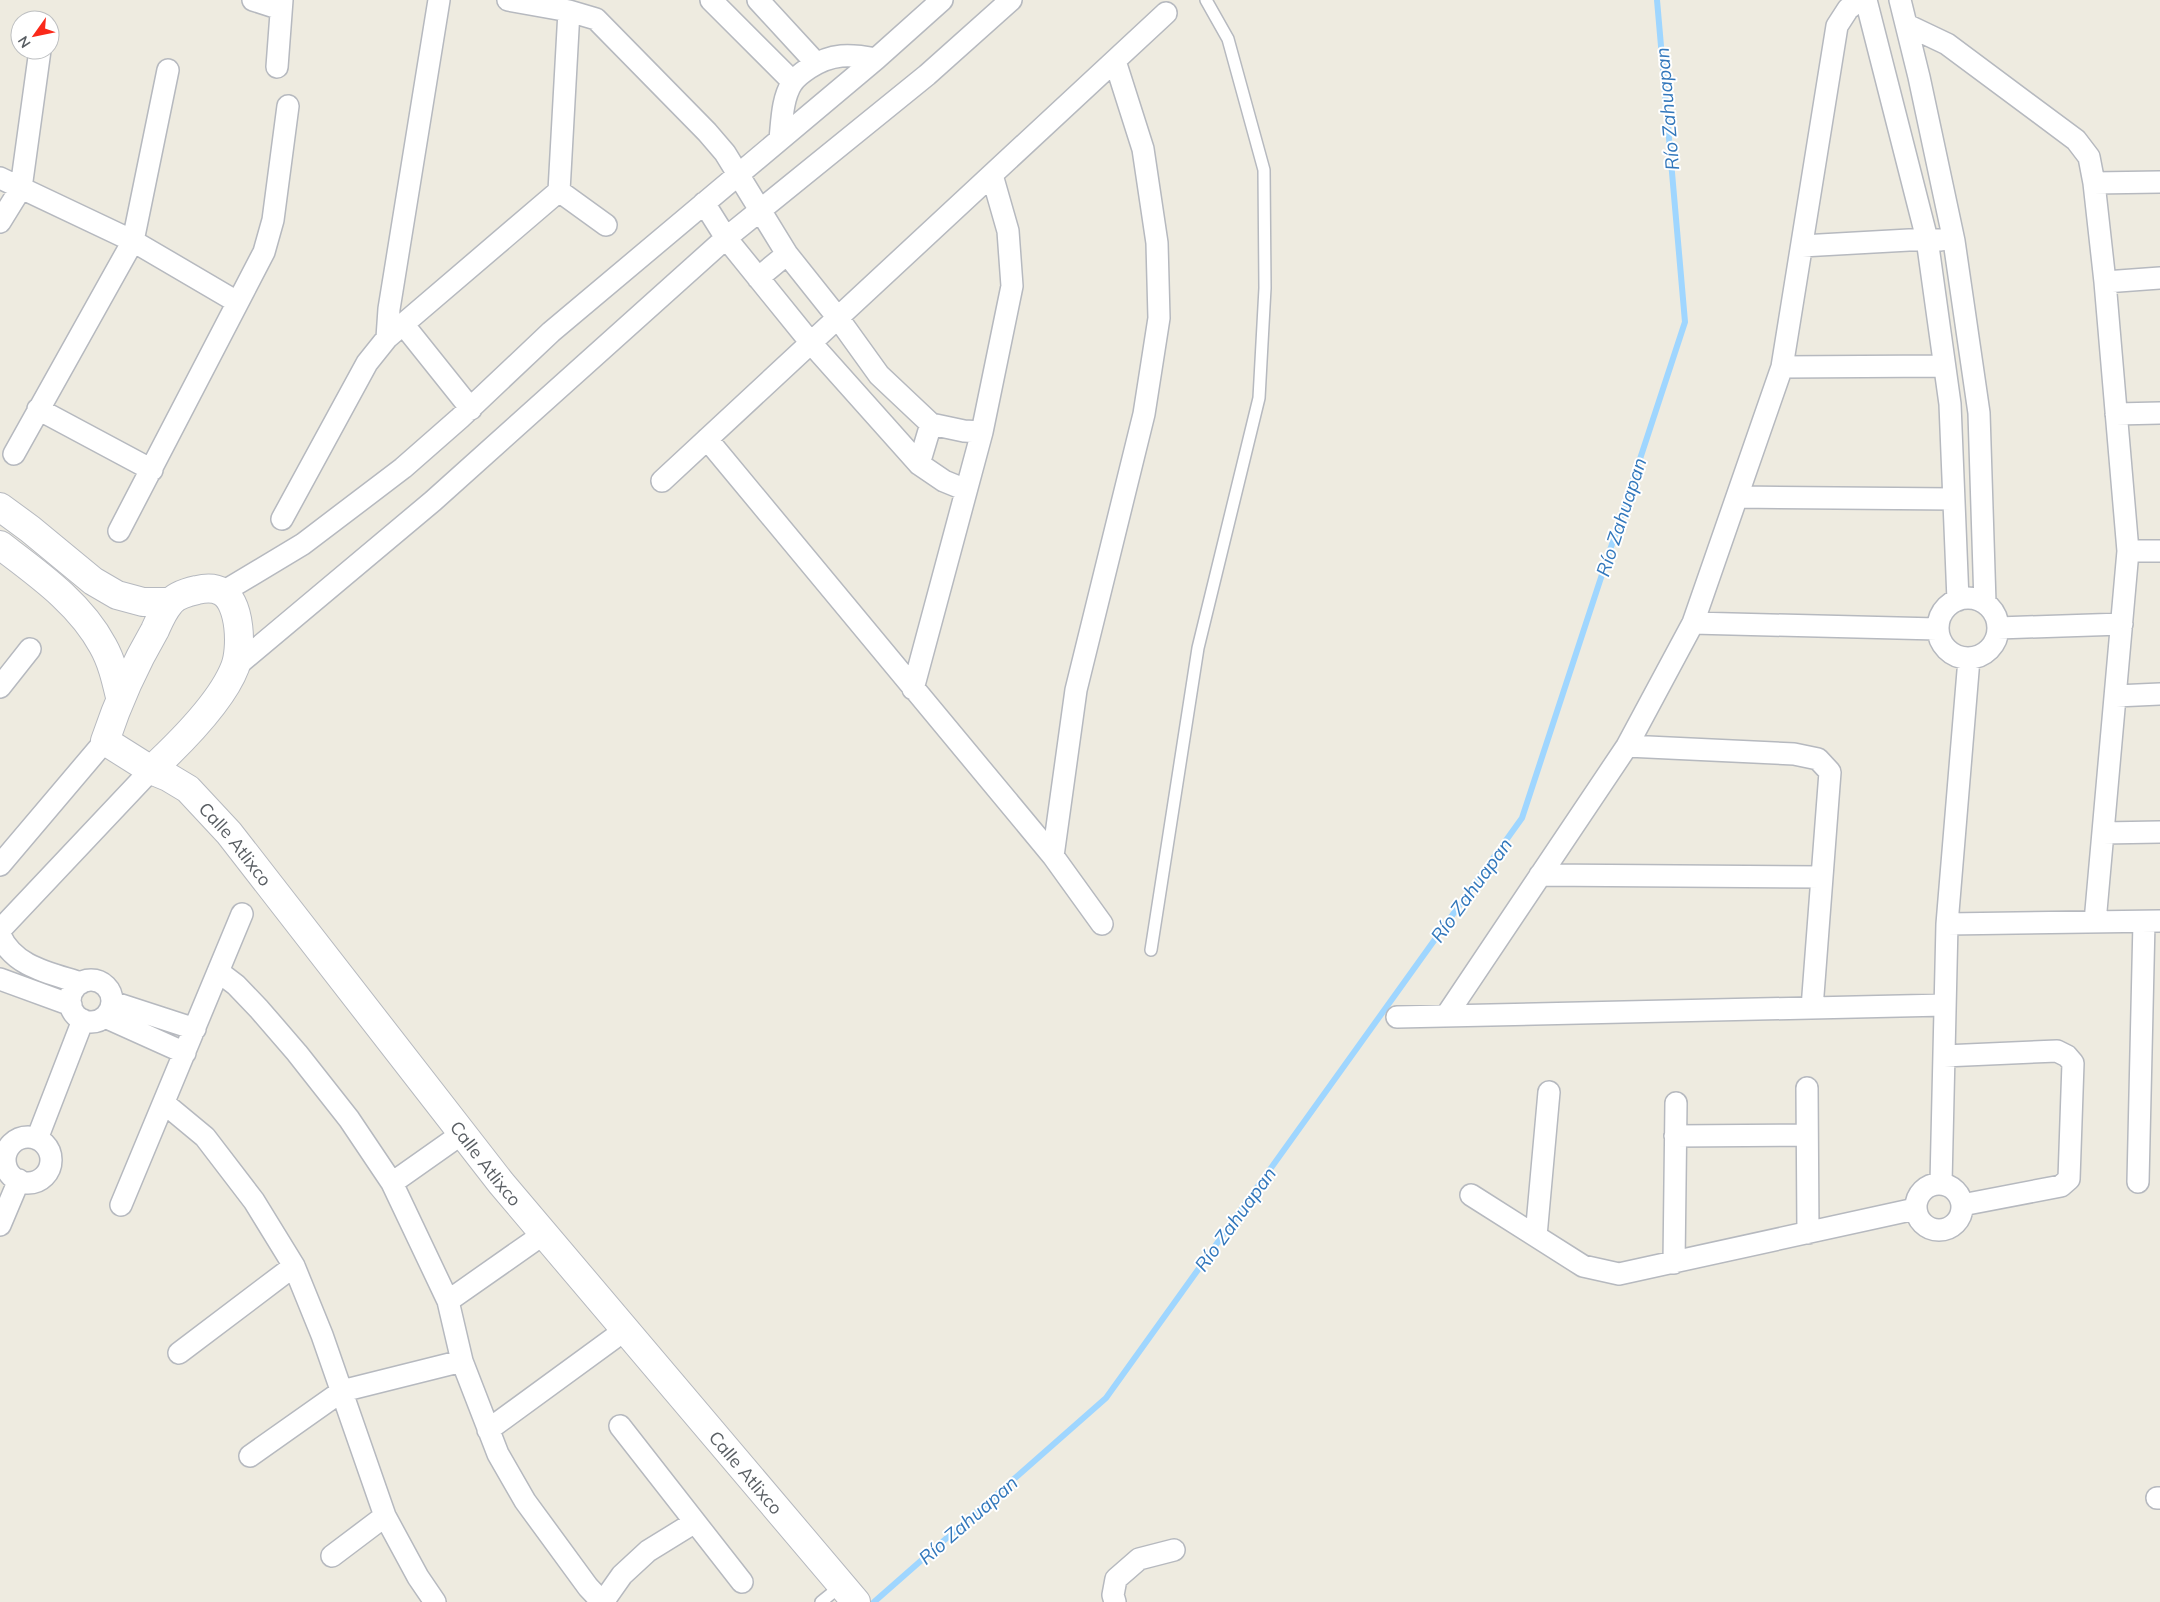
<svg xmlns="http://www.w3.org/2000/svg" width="2160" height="1602" viewBox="0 0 2160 1602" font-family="Mulish,sans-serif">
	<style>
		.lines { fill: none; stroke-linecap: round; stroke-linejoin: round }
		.stream { stroke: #9fd6ff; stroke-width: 6 }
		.service-casing { stroke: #b6b9bf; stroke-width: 14 }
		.minor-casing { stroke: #b6b9bf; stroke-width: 24 }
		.tertiary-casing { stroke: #b6b9bf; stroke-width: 30 }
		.service { stroke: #fff; stroke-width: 11 }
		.minor { stroke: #fff; stroke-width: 21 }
		.tertiary { stroke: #fff; stroke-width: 28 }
		.labels { text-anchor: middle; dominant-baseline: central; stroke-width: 4; stroke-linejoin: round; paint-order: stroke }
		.street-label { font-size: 18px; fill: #595e63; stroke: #fff }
		.water-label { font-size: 19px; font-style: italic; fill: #3277bb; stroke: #fff }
	</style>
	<rect width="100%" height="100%" fill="#eeebe0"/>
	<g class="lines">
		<path class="stream" d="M874 1602 1106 1398 1522 818 1685 322 1657 0"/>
		<defs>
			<path id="service" d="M1151 950 1198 648 1259 398 1265 288 1264 170 1228 39 1206 0
				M821 1602 842 1585"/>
			<path id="minor" d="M253 0 281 9
				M508 0 569 11 596 19 707 132 725 153 787 254 838 318 879 375 931 424 964 431 982 432
				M711 0 793 82
				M758 0 816 63
				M1866 0 1927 239 1950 404 1958 600
				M1900 0 1919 77 1954 241 1979 413 1985 603
				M1907 25 1947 44 2076 140 2089 157 2094 183 2105 282 2128 551 2095 922
				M277 67 282 0
				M780 139C782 121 782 99 792 83 796 77 803 72 809 68 832 53 850 54 876 59
				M0 178 133 241 237 302
				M2094 183 2160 182
				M559 191 606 225
				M704 203 726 238 811 343 919 464 944 481 966 490
				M0 222 21 188 40 50
				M1802 246 1927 239 1941 240
				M758 278 787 254
				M2105 282 2160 278
				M403 324 471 409
				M387 338 389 309 439 0
				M1782 367 1944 366
				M38 409 152 470
				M2116 414 2160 413
				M707 439 1053 856 1102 924
				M14 454 133 241 168 70
				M919 464 931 424
				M662 481 1166 13
				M1737 497 1953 499
				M282 519 367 363 387 338 559 191 569 11
				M119 531 264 252 273 220 288 106
				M2128 551H2160
				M223 592 303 544 403 468 460 418 551 332 876 59 942 0
				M1938 628a30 30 0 1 1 60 0a30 30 0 1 1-60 0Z
				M1693 623 1937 629
				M1998 628 2122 624
				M235 667 433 501 726 238 927 75 1011 0
				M0 687 30 649
				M913 689 982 432 1012 286 1008 231 992 175
				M2116 696 2160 694
				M1627 746 1794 754 1818 759 1830 772 1812 1008
				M2103 833 2160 832
				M1053 856 1076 690 1144 414 1159 318 1157 243 1143 149 1115 61
				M0 865 105 741
				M1540 875 1822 877
				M1947 924 2160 921
				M0 930 151 770
				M0 935C14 967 50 973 81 983
				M219 972 236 985 259 1009 297 1053 349 1119 392 1183 448 1301 462 1361 498 1454 525 1501 588 1587 602 1602
				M0 979 71 1005
				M70 1001a21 21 0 1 1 42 0a21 21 0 1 1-42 0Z
				M112 1002 195 1029
				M1446 1016 1627 746 1693 623 1782 367 1837 26 1848 9 1859 0
				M105 1017 185 1053
				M1397 1017 1945 1005
				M1944 1056 2057 1051 2067 1056 2073 1063 2069 1179 2061 1186 1962 1205
				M1807 1088 1808 1233
				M164 1103 205 1137 254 1201 294 1266 322 1335 385 1516 418 1577 435 1602
				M1675 1136 1807 1135
				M5 1160a23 23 0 1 1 46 0a23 23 0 1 1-46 0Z
				M37 1139 83 1020
				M2138 1182 2144 922
				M392 1183 453 1140
				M1941 1183 1947 924 1969 659
				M1916 1207a23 23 0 1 1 46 0a23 23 0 1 1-46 0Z
				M1471 1195 1583 1266 1619 1274 1915 1209
				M121 1205 242 914
				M0 1225 19 1180
				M1536 1236 1549 1092
				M1674 1263 1676 1103
				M448 1301 535 1240
				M179 1353 294 1266
				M620 1426 742 1582
				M488 1430 614 1338
				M250 1456 342 1391 462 1361
				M2157 1498H2160
				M332 1556 385 1516
				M603 1602 622 1575 648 1551 695 1522
				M1115 1602 1113 1595 1116 1579 1139 1559 1174 1550"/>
			<g id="tertiary">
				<path d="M0 507 30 529 93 581 117 595 143 602H170"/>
				<path d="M0 545C38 574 80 603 103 646 112 662 116 680 120 697"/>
				<path id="s1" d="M151 770C178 745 222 701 235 667 242 649 241 603 222 592 214 587 205 588 197 590 188 592 175 596 170 603 163 611 159 621 155 630 134 666 118 702 105 741L151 770 168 777 188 789 229 833 501 1183 856 1602"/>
			</g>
		</defs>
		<use href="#service" class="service-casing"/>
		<use href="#minor" class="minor-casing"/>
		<use href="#tertiary" class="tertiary-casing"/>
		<use href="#service" class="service"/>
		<use href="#minor" class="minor"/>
		<use href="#tertiary" class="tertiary"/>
	</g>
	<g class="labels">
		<g class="street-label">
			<text stroke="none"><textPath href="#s1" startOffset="592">Calle Atlixco</textPath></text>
			<text stroke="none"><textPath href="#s1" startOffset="998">Calle Atlixco</textPath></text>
			<text stroke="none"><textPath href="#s1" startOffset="1402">Calle Atlixco</textPath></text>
		</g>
		<g class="water-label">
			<text transform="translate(1667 109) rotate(-95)">Río Zahuapan</text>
			<text transform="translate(1621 517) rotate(-72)">Río Zahuapan</text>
			<text transform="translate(1471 890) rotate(-54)">Río Zahuapan</text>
			<text transform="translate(1235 1219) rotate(-54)">Río Zahuapan</text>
			<text transform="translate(968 1520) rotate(-41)">Río Zahuapan</text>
		</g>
	</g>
	<g transform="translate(35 35) rotate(237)"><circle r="24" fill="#ffffff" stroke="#bdbfc1"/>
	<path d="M0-4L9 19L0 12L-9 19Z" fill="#fa291a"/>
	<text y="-8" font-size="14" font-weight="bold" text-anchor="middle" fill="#595e63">N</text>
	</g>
</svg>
